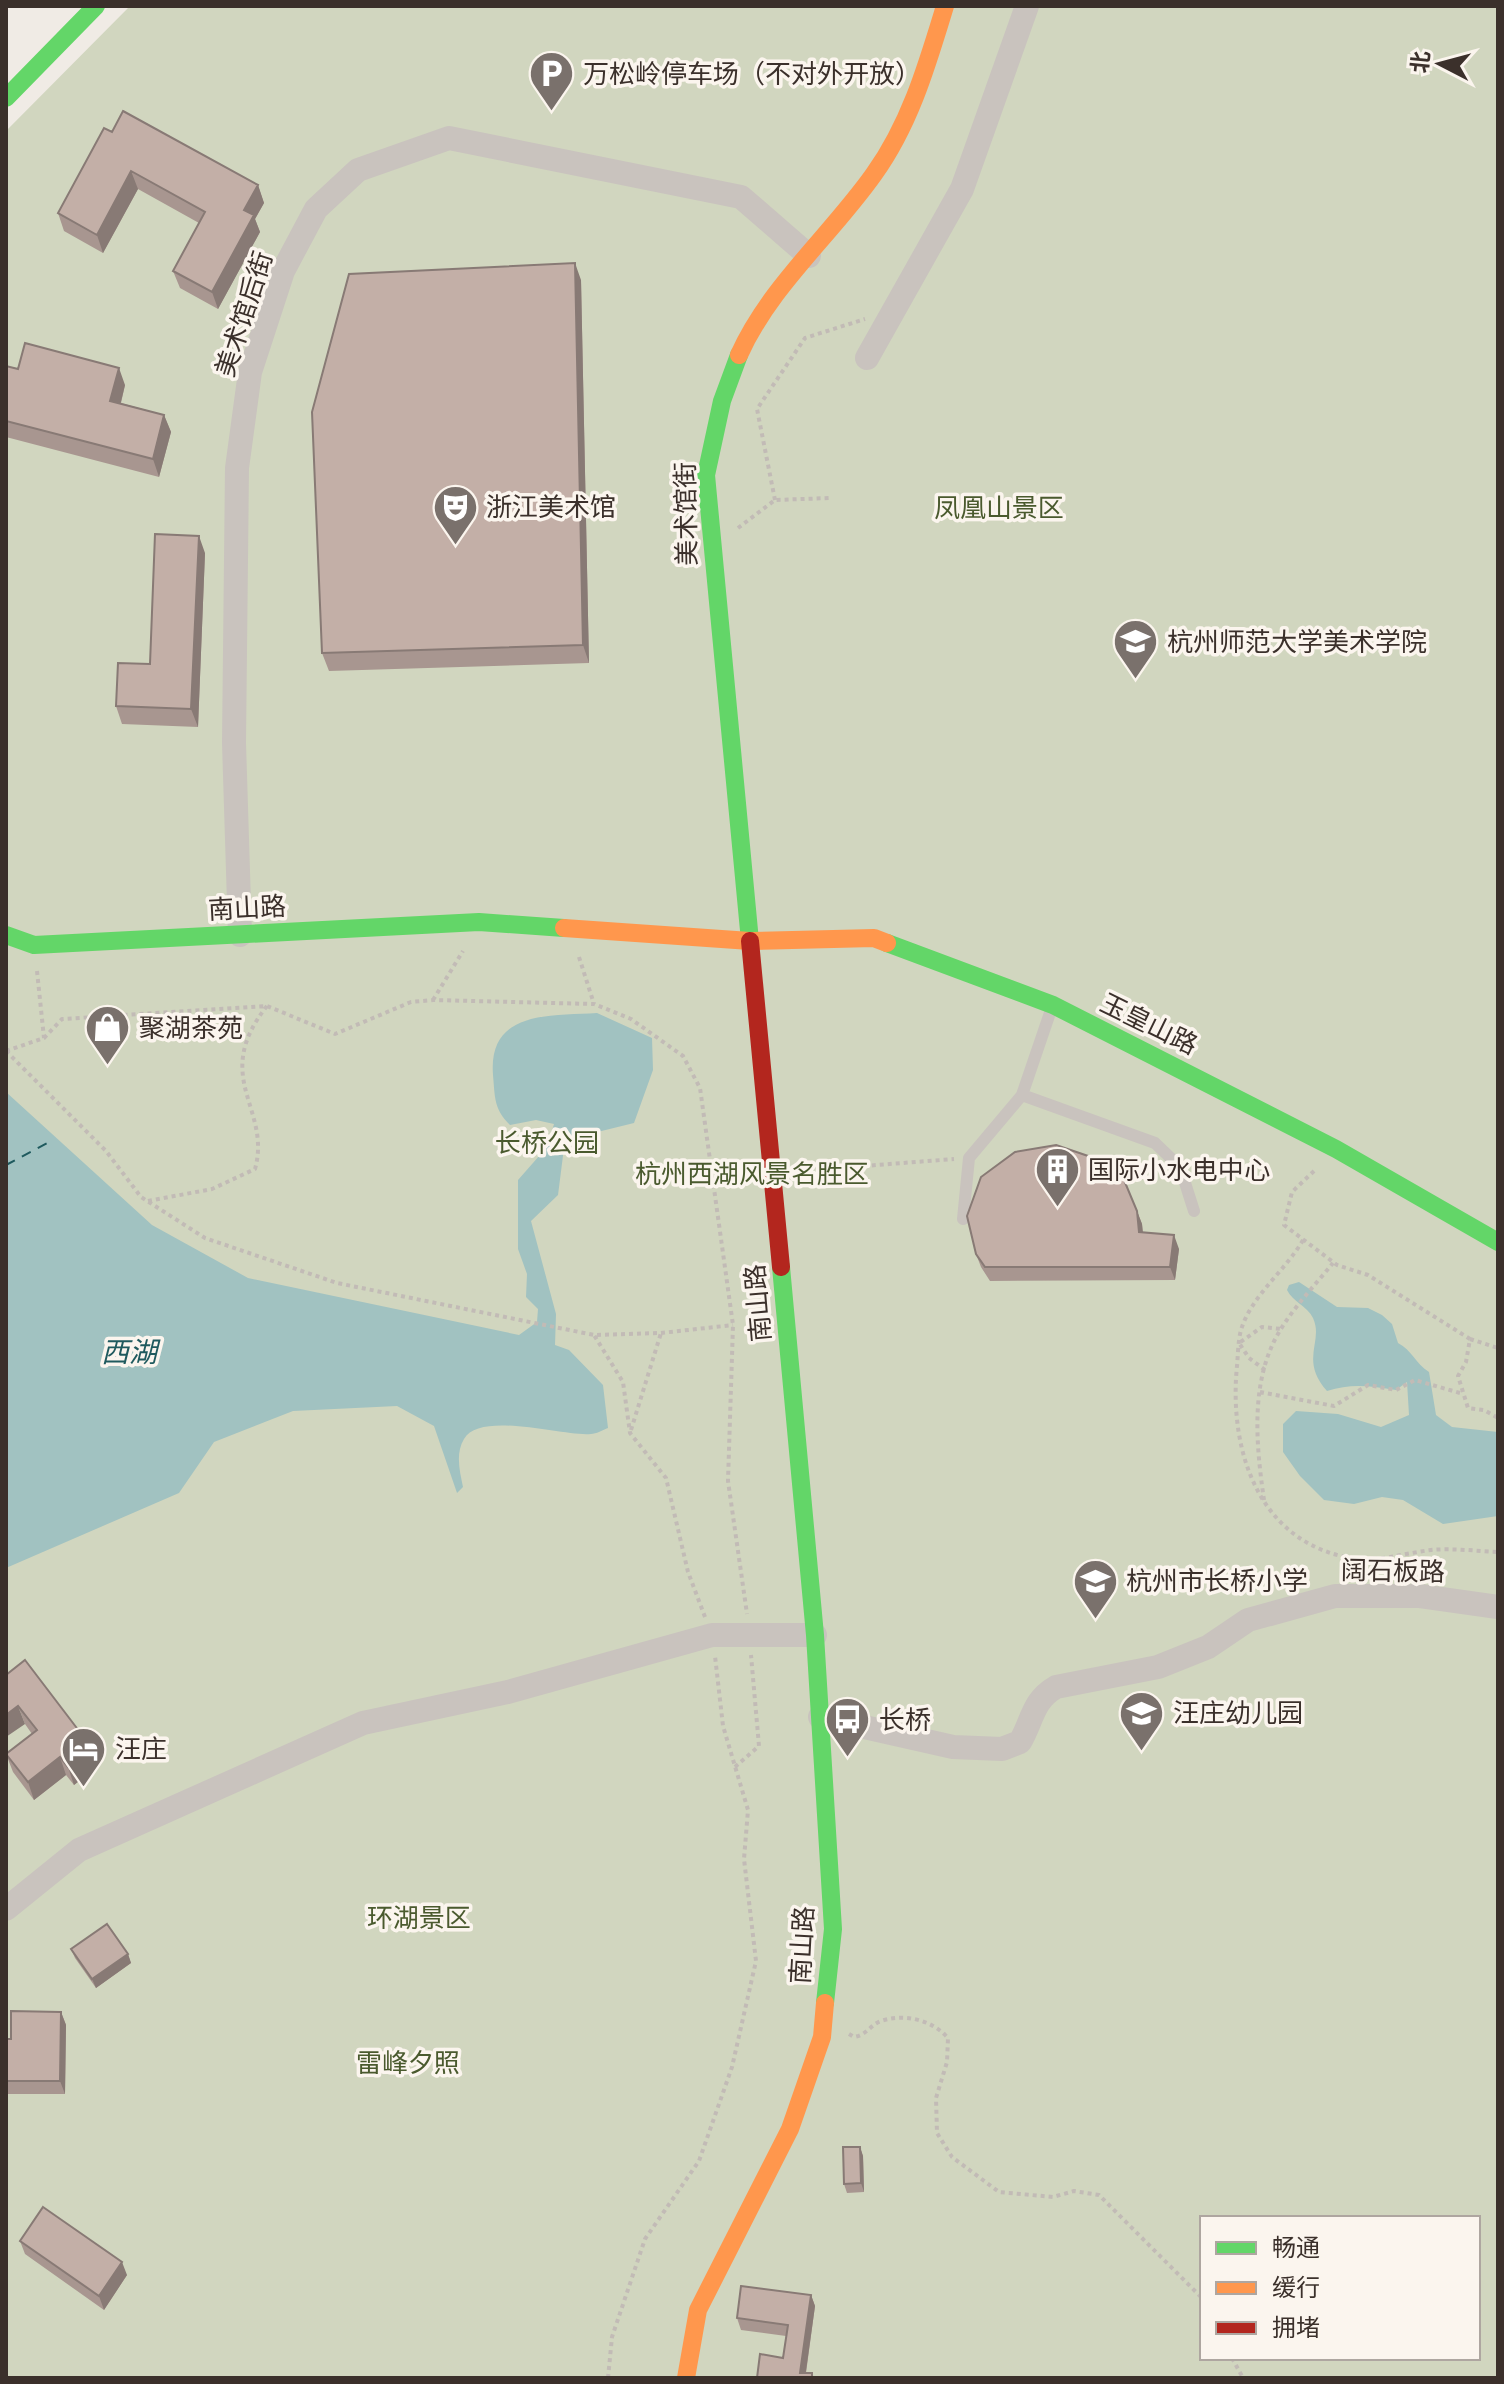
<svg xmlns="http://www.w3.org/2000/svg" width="1504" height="2384" viewBox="0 0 1504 2384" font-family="Montserrat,'Noto Sans SC',sans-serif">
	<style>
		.green { fill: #d1d6bf; fill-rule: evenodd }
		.water { fill: #a1c2c1 }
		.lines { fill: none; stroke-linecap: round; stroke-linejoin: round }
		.ferry { stroke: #1f5a5e; stroke-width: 2; stroke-dasharray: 10 8; stroke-linecap: butt }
		.path { stroke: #c2bbb6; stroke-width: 4; stroke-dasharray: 4 4; stroke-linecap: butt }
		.lane { stroke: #c9c3be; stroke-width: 12 }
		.street { stroke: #c9c3be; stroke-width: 24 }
		.fast { stroke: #63d668; stroke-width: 18 }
		.slow { stroke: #ff974d; stroke-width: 18 }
		.jam { stroke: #b3261e; stroke-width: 18 }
		.wall { fill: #a89690 }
		.shaded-wall { fill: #887a75 }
		.building { fill: #c3afa7; stroke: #887a75; stroke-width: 2 }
		.labels { text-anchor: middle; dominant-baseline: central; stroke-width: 7; stroke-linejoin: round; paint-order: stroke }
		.poi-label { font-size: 26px; fill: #3b302b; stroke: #fbf5ee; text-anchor: start }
		.street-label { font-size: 26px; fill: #3b302b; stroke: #fbf5ee }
		.park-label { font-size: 26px; fill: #4a5a2e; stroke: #fbf5ee }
		.water-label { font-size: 28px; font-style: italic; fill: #1f5a5e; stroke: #fbf5ee }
	</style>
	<rect width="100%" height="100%" fill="#f0ebe5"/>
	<path class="green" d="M130 6H1498V2378H6V131ZM1202 2218H1478V2358H1202Z"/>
	<path class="water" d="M597 1013 652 1038 653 1070 634 1123 565 1140 558 1195 531 1221 556 1314 555 1345 569 1350 603 1385 608 1428C603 1430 596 1434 591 1434 565 1437 480 1410 464 1439 455 1454 460 1472 463 1487L457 1493 434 1426 397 1406 293 1411 214 1442 179 1493 6 1568V1092L152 1225 248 1278 519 1335 537 1322 538 1309 526 1297 527 1274 518 1249V1180L547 1147 554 1124 536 1120 510 1125C494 1109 495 1098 493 1075 488 1010 550 1016 597 1013Z
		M1299 1282 1337 1307 1368 1308 1382 1315 1392 1324 1398 1343C1412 1350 1415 1363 1429 1372L1436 1415 1452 1427 1498 1432V1516L1443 1524 1403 1500 1382 1497 1354 1504 1324 1500 1300 1476 1283 1452V1424L1296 1411 1338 1414 1381 1427 1409 1415 1407 1382 1396 1390C1371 1386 1351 1383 1327 1391 1299 1359 1324 1342 1313 1318 1307 1306 1293 1302 1287 1290L1289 1285Z"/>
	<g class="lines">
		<path class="ferry" d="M6 1165 51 1141"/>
		<path class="path" d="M775 500 757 409 805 338 865 319
			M738 528 775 500 831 498
			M579 957 594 1004
			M37 971 44 1038
			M433 1000 463 951
			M6 1051 44 1038 62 1019 267 1006 335 1034 411 1002 433 1000 594 1004 631 1019 683 1056 700 1088 733 1325 728 1481 747 1614
			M6 1051 106 1151 141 1197 205 1238 337 1283 594 1335
			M800 1171 954 1159
			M1314 1171 1292 1192 1284 1225 1337 1265 1368 1275 1470 1339 1466 1362 1458 1376 1468 1408 1484 1410 1498 1418
			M148 1201 212 1189 255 1169C272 1108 210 1078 267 1006
			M1303 1240C1286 1270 1251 1296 1241 1330 1238 1341 1238 1355 1237 1366 1229 1445 1255 1535 1341 1556 1376 1564 1398 1554 1431 1550 1452 1548 1477 1551 1498 1552
			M1470 1339 1498 1348
			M1265 1370 1249 1358 1239 1343 1262 1327 1282 1329
			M1260 1392 1334 1406 1368 1385 1396 1390 1415 1380 1460 1393
			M631 1430 661 1333
			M1264 1500C1257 1451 1251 1395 1271 1348 1284 1317 1312 1289 1333 1263
			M705 1617 688 1572 666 1478 630 1433 623 1382 594 1335 661 1333 733 1325
			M735 1767 759 1746 751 1655
			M849 2034 854 2037C867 2035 870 2025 881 2021 905 2013 932 2020 948 2038L947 2062 936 2098 937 2133 952 2157 999 2192 1053 2197 1074 2191 1099 2195 1202 2298
			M1232 2358 1243 2378
			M608 2378 612 2337 645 2239 699 2161 732 2067 756 1961 744 1859 748 1810 723 1726 715 1656"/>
		<path class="lane" d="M1022 1095 1155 1143 1180 1167 1194 1211
			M963 1219 969 1158 1022 1095 1052 1007"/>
		<path class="street" d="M867 358 962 189 1027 6
			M240 935 234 743 237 468 250 372 283 271 316 209 358 170 449 138 741 197 809 256
			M820 1717 953 1747 1002 1749 1020 1742C1033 1720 1032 1701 1056 1687L1158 1667 1208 1647 1248 1620 1335 1596H1420L1498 1607
			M6 1909 79 1850 363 1723 508 1692 712 1635H815"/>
		<path class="fast" d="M6 98 96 6
			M739 355 722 401 706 475 750 941
			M6 935 34 945 479 922 564 928
			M887 943 1053 1005 1336 1149 1498 1242
			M781 1267 815 1635 833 1929 825 2003"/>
		<path class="slow" d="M739 355C770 286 831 235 874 174 910 124 927 65 945 6
			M564 928 750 941 874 938 887 943
			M686 2378 698 2310 790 2129 822 2037 825 2003"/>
		<path class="jam" d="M750 941 781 1267"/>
	</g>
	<path class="wall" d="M112 132 258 185 264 203 255 219 260 232 218 309 180 288 173 271 199 223 138 189 103 253 64 231 58 213Z
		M581 280 589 663 329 671 322 653Z
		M6 366 18 369 125 385 121 403 164 415 171 432 159 477 6 437Z
		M205 553 198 727 122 724 116 706 150 664Z
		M1137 1211 1142 1224 1143 1233 1179 1249 1175 1280 990 1281 981 1267 976 1254Z
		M6 1675 98 1766 74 1785 66 1775 34 1800 13 1772 6 1754 32 1734 25 1724Z
		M71 1949 128 1954 131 1963 96 1988 75 1958Z
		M61 2012 66 2025 65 2094H6V2039H11Z
		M860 2147 863 2156 864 2192 847 2193 844 2184Z
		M20 2241 127 2275 104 2310 25 2254Z
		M811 2295 815 2306 806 2373H812L814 2378H757L783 2358 786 2336 741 2330 737 2318Z"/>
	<path class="shaded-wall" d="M131 171 138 189 103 253 97 235Z
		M258 185 264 203 255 219 260 232 218 309 212 292 244 210Z
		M575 263 581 280 589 663 583 645Z
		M119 368 125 385 117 418 110 401Z
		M164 415 171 432 159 477 153 459Z
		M199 536 205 553 198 727 191 709Z
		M1137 1211 1142 1224 1144 1246 1139 1232Z
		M1174 1235 1179 1249 1175 1280 1170 1267Z
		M18 1706 25 1724 6 1737V1715Z
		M92 1748 98 1766 74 1785 68 1767Z
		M60 1757 66 1775 34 1800 28 1782Z
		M128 1954 131 1963 96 1988 92 1979Z
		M61 2012 66 2025 65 2094 60 2081Z
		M860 2147 863 2156 864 2192 861 2183Z
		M122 2262 127 2275 104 2310 99 2296Z
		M811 2295 815 2306 805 2378 800 2373Z"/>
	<path class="building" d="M123 111 258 185 244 210 254 215 212 292 173 271 205 212 131 171 97 235 58 213 104 128 112 132Z
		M575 263 583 645 322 653 312 412 349 274Z
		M25 343 119 368 110 401 164 415 153 459 6 421V366L18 369Z
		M155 534 199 536 191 709 116 706 118 663 150 664Z
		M1056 1145 1091 1157 1124 1180 1137 1211 1139 1232 1174 1235 1170 1267H985L976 1254 967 1216 981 1177 1015 1152Z
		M25 1660 92 1748 68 1767 60 1757 28 1782 6 1754 37 1730 18 1706 6 1715V1675Z
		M107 1924 128 1954 92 1979 71 1949Z
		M11 2011 61 2012 60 2081H6V2039H11Z
		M843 2147H860L861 2183 844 2184Z
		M43 2207 122 2262 99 2296 20 2241Z
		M741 2286 811 2295 800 2373H812V2378H757L760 2354 783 2358 788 2325 737 2318Z"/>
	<defs>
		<symbol id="parking-pin" viewBox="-11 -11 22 30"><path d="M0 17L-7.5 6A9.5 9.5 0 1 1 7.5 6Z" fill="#7a716c" stroke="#fbf5ee"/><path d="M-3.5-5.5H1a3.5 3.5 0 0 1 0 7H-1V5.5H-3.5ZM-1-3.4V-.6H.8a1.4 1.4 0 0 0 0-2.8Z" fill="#fff"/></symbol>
		<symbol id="theatre-pin" viewBox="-11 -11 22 30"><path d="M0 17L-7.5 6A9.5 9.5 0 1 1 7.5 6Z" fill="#7a716c" stroke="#fbf5ee"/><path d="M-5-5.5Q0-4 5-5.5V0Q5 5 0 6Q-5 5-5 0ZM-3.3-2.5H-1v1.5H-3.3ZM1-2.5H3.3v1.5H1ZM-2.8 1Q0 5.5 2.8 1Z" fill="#fff"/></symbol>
		<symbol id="university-pin" viewBox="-11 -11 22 30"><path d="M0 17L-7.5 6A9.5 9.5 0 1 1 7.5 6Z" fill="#7a716c" stroke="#fbf5ee"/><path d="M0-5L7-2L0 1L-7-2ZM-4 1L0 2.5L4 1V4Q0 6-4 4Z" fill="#fff"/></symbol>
		<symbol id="shop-pin" viewBox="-11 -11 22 30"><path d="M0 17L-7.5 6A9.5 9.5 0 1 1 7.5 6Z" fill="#7a716c" stroke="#fbf5ee"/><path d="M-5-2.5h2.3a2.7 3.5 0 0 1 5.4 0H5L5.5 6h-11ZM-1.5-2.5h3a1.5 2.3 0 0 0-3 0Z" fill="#fff"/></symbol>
		<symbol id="building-pin" viewBox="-11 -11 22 30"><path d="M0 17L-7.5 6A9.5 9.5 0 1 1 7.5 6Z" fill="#7a716c" stroke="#fbf5ee"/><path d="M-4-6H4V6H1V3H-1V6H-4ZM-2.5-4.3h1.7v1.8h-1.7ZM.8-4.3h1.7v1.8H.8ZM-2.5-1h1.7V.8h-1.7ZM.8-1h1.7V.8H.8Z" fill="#fff"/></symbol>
		<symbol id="school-pin" viewBox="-11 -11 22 30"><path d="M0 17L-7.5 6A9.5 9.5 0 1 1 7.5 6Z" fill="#7a716c" stroke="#fbf5ee"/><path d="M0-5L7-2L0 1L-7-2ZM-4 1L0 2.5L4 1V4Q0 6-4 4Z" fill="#fff"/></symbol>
		<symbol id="bus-pin" viewBox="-11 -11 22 30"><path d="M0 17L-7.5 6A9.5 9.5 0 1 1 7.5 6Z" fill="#7a716c" stroke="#fbf5ee"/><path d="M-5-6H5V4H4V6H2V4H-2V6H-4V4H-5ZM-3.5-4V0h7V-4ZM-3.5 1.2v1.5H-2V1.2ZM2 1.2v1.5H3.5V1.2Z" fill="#fff"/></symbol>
		<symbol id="hotel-pin" viewBox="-11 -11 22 30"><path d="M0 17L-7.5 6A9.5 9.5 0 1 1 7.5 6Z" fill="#7a716c" stroke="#fbf5ee"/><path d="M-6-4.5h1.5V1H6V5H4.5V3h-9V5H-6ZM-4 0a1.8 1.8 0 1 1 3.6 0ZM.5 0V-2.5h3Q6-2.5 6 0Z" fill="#fff"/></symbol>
	</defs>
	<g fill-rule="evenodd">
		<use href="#parking-pin" x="526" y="48" width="51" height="69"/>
		<use href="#theatre-pin" x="430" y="482" width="51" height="69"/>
		<use href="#university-pin" x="1110" y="616" width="51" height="69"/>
		<use href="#shop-pin" x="82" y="1002" width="51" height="69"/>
		<use href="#building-pin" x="1032" y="1144" width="51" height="69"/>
		<use href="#school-pin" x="1070" y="1556" width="51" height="69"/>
		<use href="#school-pin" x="1116" y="1688" width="51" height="69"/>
		<use href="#bus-pin" x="822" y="1694" width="51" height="69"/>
		<use href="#hotel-pin" x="58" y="1724" width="51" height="69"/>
	</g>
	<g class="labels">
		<g class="poi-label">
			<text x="583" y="74">万松岭停车场（不对外开放）</text>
			<text x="486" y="507">浙江美术馆</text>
			<text x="1167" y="642">杭州师范大学美术学院</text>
			<text x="139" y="1028">聚湖茶苑</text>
			<text x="1088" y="1170">国际小水电中心</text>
			<text x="1126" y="1581">杭州市长桥小学</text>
			<text x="1173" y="1713">汪庄幼儿园</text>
			<text x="879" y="1720">长桥</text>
			<text x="115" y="1749">汪庄</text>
		</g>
		<g class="street-label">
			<text transform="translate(244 314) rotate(-72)">美术馆后街</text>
			<text transform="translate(686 514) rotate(-91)">美术馆街</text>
			<text transform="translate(247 908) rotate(-3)">南山路</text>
			<text transform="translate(1149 1024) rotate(26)">玉皇山路</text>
			<text transform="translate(758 1303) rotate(-95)">南山路</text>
			<text transform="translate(1393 1571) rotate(1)">阔石板路</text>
			<text transform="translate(802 1945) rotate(-87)">南山路</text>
		</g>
		<g class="park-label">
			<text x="999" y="508">凤凰山景区</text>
			<text x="547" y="1143">长桥公园</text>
			<text x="752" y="1174">杭州西湖风景名胜区</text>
			<text x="419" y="1918">环湖景区</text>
			<text x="408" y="2063">雷峰夕照</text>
		</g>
		<g class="water-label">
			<text x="129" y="1352">西湖</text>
		</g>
	</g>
	<rect width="1504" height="2384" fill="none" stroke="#3b302b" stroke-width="16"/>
	<rect x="1200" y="2216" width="280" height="144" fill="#fbf5ee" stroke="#aea6a0" stroke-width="2"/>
	<rect x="1216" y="2242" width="40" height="12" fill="#63d668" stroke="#aea6a0" stroke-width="2"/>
	<text x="1272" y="2256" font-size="24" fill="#3b302b">畅通</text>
	<rect x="1216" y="2282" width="40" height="12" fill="#ff974d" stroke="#aea6a0" stroke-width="2"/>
	<text x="1272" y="2296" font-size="24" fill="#3b302b">缓行</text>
	<rect x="1216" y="2322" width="40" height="12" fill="#b3261e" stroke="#aea6a0" stroke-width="2"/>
	<text x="1272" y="2336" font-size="24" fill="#3b302b">拥堵</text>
	<g transform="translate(1440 64) rotate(276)" stroke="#fbf5ee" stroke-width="6" paint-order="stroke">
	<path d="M0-6L14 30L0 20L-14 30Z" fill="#3b302b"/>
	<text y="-12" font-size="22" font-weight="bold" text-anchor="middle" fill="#3b302b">北</text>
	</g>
</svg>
